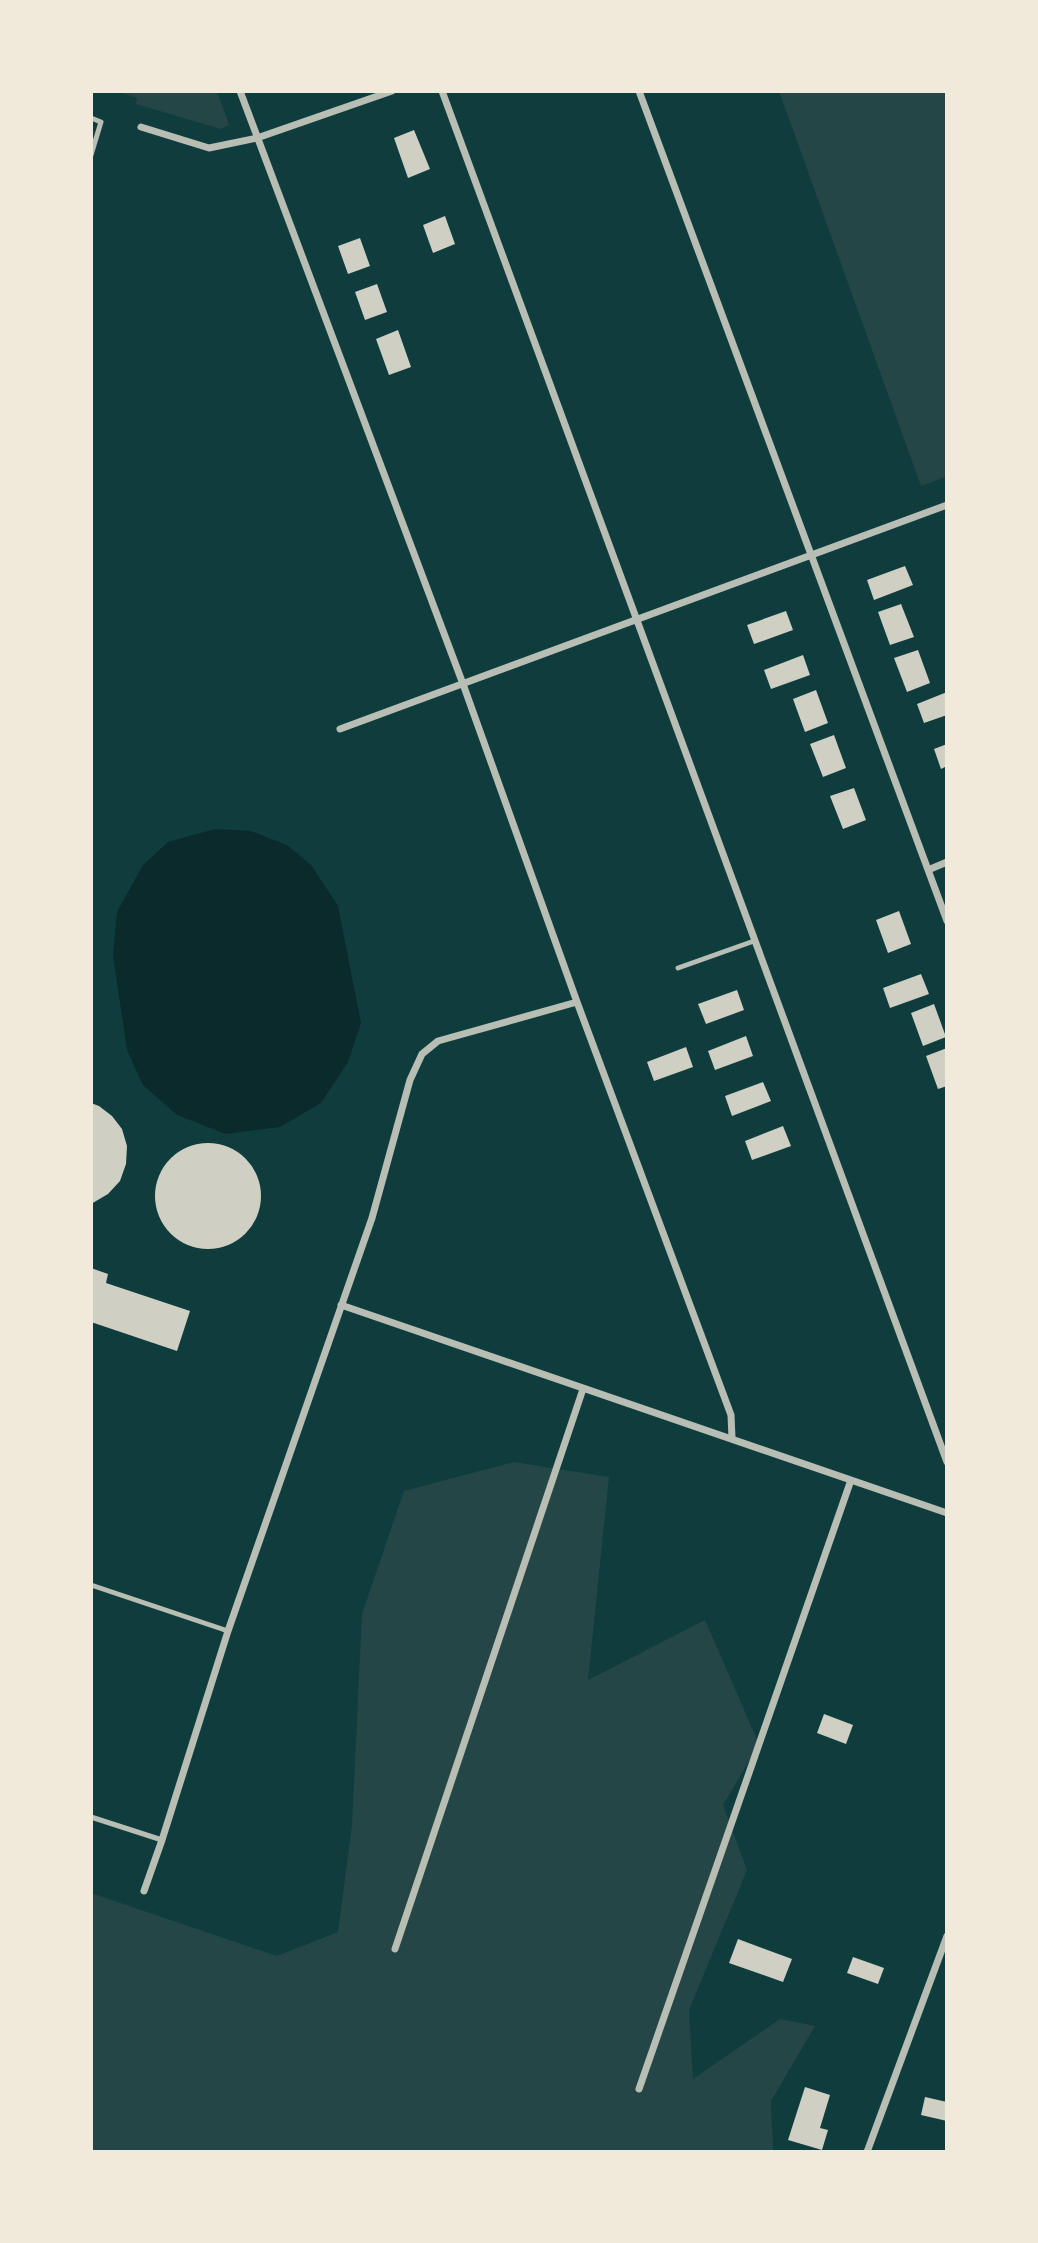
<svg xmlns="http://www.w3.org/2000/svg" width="1038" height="2243" viewBox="0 0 1038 2243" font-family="Merriweather,serif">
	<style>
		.green { fill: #244646 }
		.water { fill: #0a2a2b }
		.building { fill: #cfcfc3 }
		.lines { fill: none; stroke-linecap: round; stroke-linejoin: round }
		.service { stroke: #b8beb3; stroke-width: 5 }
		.minor { stroke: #b8beb3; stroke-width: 7 }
	</style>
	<rect width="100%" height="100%" fill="#0f3d3e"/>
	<path class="green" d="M116 91H217L229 125 221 129 136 104 137 98Z
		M779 91H947V476L921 486Z
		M514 1462 609 1477 588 1680 705 1620 759 1744 723 1805 747 1870 689 2010 693 2079 780 2019 815 2026 771 2101 773 2152H91V1893L277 1956 338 1932 352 1825 362 1614 404 1491Z"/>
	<path class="water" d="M215 829 251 831 287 845 311 865 338 906 361 1023 348 1062 321 1103 280 1127 226 1134 177 1115 143 1085 127 1050 113 956 117 912 143 865 168 842Z"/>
	<path class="building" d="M414 130 430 169 408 178 394 138Z
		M445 216 455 244 433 253 423 225Z
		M360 238 370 266 348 274 338 246Z
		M377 284 387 312 365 320 355 292Z
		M398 330 411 367 389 375 376 339Z
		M905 566 913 585 874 600 867 580Z
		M901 604 914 637 890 645 878 612Z
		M786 611 793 630 754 644 747 625Z
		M918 650 930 683 907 692 894 658Z
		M803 655 810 675 771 689 764 670Z
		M816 690 828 723 805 732 793 699Z
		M947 692V715L924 723 917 704Z
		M834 735 846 768 823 777 810 744Z
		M947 744V766L941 769 934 749Z
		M854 788 866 820 843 829 830 796Z
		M899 911 911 944 888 953 876 920Z
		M921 974 929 994 890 1008 883 988Z
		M737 990 744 1010 706 1024 698 1004Z
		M934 1004 946 1037 923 1046 911 1013Z
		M746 1036 753 1056 715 1070 708 1051Z
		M686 1047 693 1067 654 1081 647 1062Z
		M947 1048V1086L938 1089 926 1056Z
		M763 1082 771 1101 732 1116 725 1096Z
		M91 1103 99 1106 112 1116 122 1129 127 1146 126 1164 120 1181 108 1194 91 1204Z
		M783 1126 791 1146 752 1160 745 1141Z
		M155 1196a53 53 0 1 1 106 0a53 53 0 1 1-106 0Z
		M91 1268 108 1274 106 1283 190 1311 177 1351 91 1322Z
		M824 1714 853 1725 846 1744 817 1733Z
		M738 1939 792 1959 783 1982 729 1963Z
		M853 1957 884 1968 878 1984 847 1973Z
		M805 2087 830 2095 820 2128 828 2130 822 2150 788 2140Z
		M925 2097 947 2102V2121L921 2115Z"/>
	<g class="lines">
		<path class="service" d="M91 118 101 122 91 155
			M678 968 754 941
			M91 1585 228 1631
			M91 1817 162 1840"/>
		<path class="minor" d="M240 91 463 684 577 1002 731 1415 732 1438
			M442 91 947 1462
			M639 91 947 921
			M141 127 209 148 257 138 392 91
			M340 729 947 505
			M928 870 947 862
			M341 1305 947 1513
			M144 1891 162 1840 228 1631 372 1218 410 1080 422 1054 438 1041 577 1002
			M395 1949 583 1389
			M639 2089 851 1480
			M867 2152 947 1936"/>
	</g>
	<rect width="1038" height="2243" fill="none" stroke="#f1e9da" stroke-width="186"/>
</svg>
